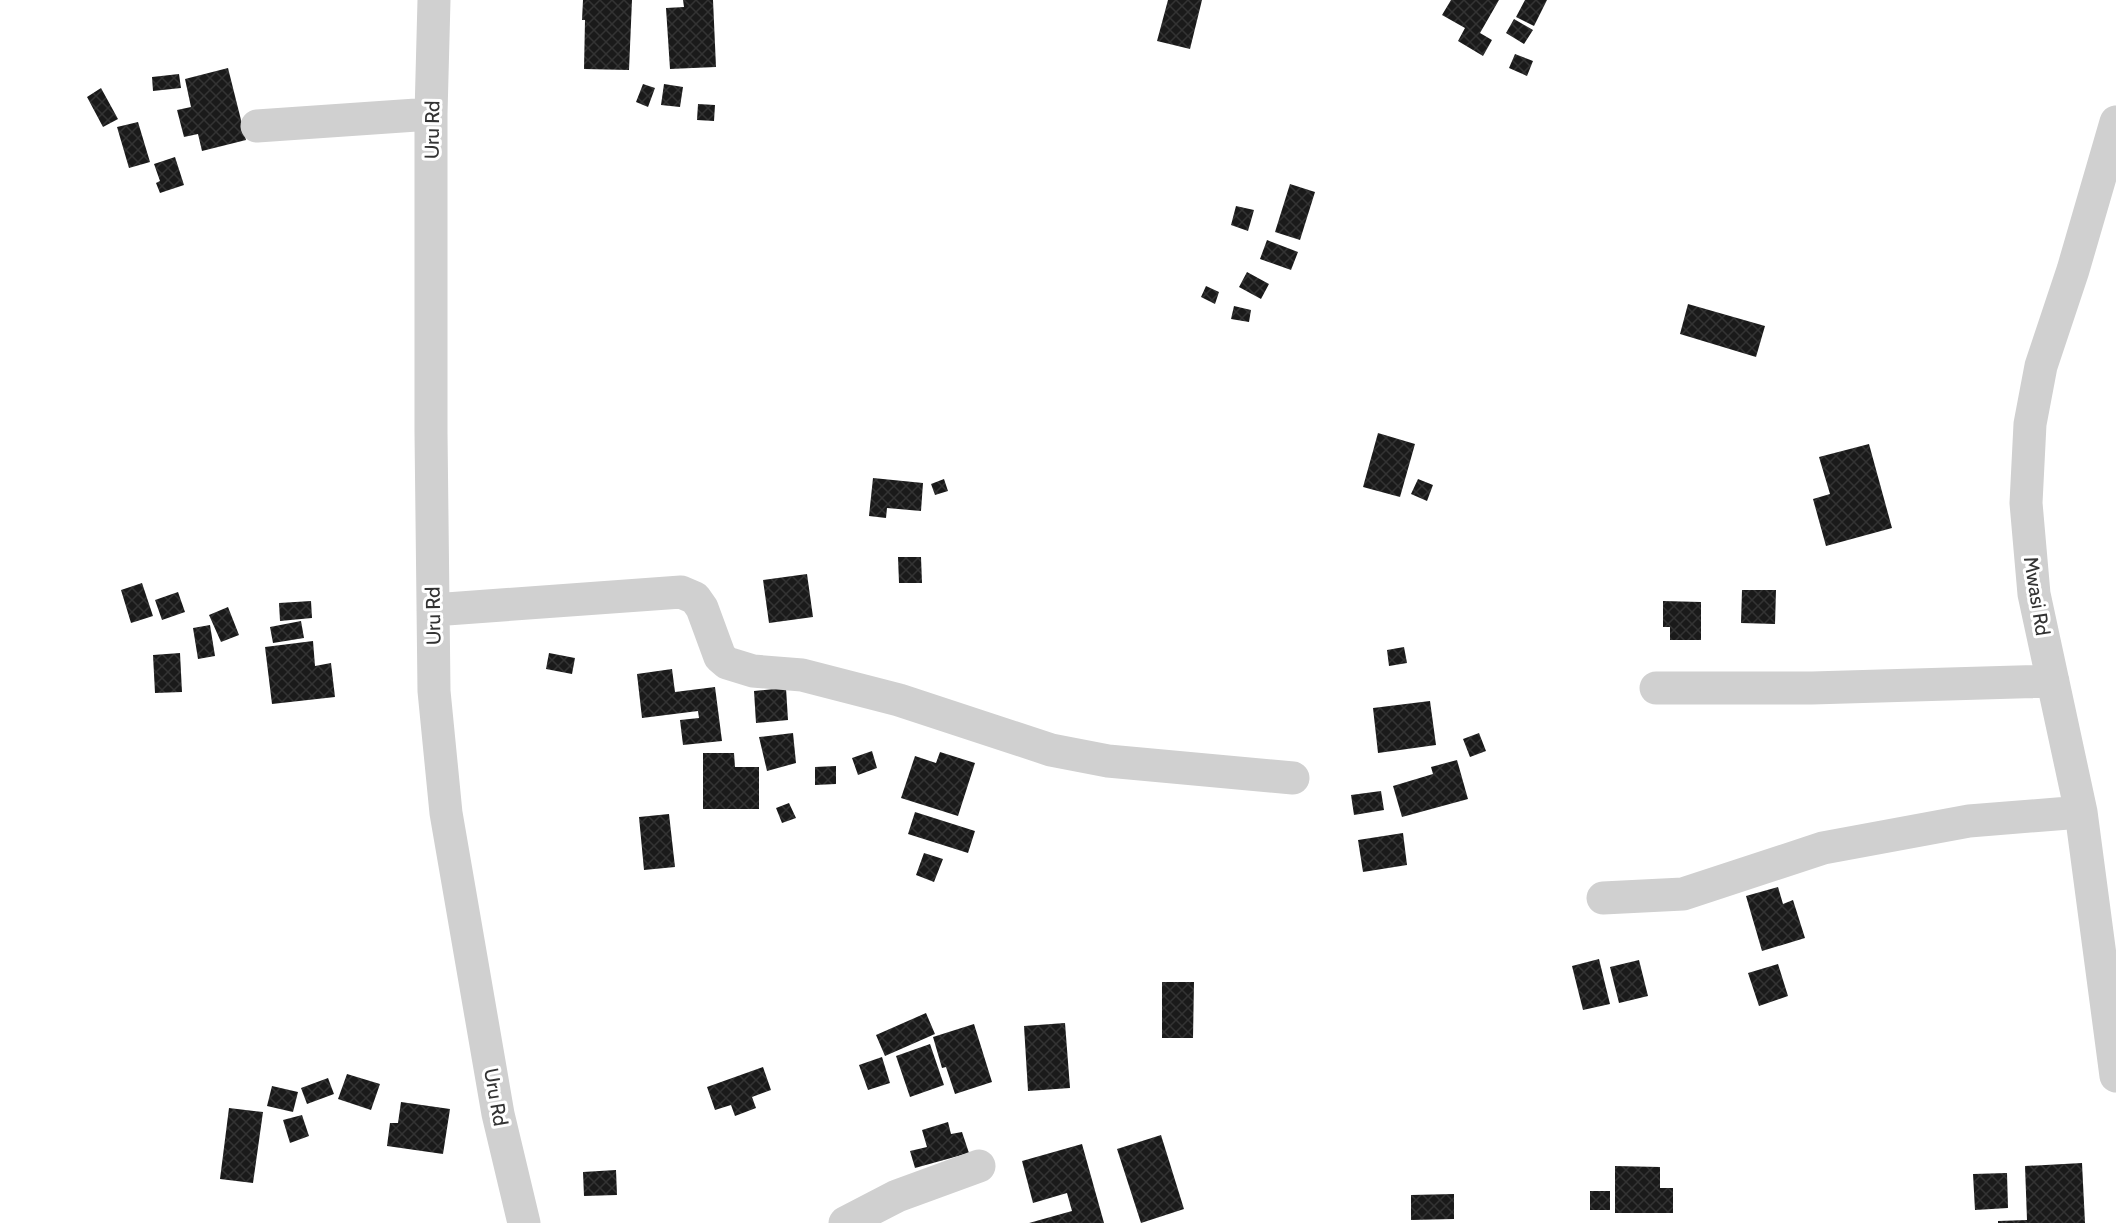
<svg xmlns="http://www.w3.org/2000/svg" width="2116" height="1223" viewBox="0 0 2116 1223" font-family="Cabin,sans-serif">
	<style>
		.building { fill: url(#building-cross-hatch) }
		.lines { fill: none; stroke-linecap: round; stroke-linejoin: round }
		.minor { stroke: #d0d0d0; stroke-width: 33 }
		.labels { text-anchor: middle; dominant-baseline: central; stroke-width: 6; stroke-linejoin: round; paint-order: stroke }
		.street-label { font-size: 20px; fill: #333; stroke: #fff }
	</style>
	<defs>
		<pattern id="building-cross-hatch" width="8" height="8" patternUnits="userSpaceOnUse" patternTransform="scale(1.5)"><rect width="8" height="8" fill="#1a1a1a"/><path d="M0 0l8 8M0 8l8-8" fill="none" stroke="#333"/></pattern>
	</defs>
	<rect width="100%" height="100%" fill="#fff"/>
	<path class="building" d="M583 0H632L629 70 584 69 585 20H582Z
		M683 0H713L716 67 670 69 666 8 684 7Z
		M1168 0H1202L1190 49 1157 41Z
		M1451 0H1499L1480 33 1492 40 1483 56 1458 41 1465 28 1442 15Z
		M1525 0H1547L1534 26 1516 17Z
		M1514 19 1533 30 1524 44 1506 33Z
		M1515 54 1533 61 1527 76 1509 68Z
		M228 68 246 140 202 151 198 134 184 137 177 110 191 107 185 79Z
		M179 74 181 88 153 91 152 77Z
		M643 84 655 88 648 107 636 102Z
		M664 84 683 87 680 107 661 105Z
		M101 88 118 119 103 127 87 97Z
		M698 104 715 105 714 121 697 120Z
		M138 122 150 162 129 168 117 127Z
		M175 157 184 185 160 193 156 183 160 181 154 164Z
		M1290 184 1315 192 1300 240 1275 232Z
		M1236 206 1254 210 1248 231 1231 225Z
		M1267 240 1298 252 1291 270 1260 259Z
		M1247 272 1269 284 1261 299 1239 287Z
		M1206 286 1219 292 1215 304 1201 297Z
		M1688 304 1765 326 1756 357 1680 334Z
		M1234 306 1251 310 1249 322 1231 319Z
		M1378 433 1415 444 1400 497 1363 487Z
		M1869 444 1892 528 1826 546 1813 499 1830 494 1819 457Z
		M873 478 923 483 921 511 887 508 886 518 869 516Z
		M944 479 948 491 935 495 931 484Z
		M1418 479 1433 485 1427 501 1411 494Z
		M898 557H921L922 583H899Z
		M807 574 813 617 769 623 763 580Z
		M142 583 153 616 131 623 121 590Z
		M1742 590H1776L1775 624 1741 623Z
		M178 592 185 612 162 620 155 600Z
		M311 601 312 618 280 621 279 603Z
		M1663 601 1701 602V640H1670V627H1663Z
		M228 607 239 635 221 642 209 615Z
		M301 621 304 638 273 643 270 627Z
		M210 625 215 656 198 659 193 628Z
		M313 641 315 666 331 663 335 697 272 704 265 647Z
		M1404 647 1407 663 1389 666 1387 650Z
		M180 653 182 692 155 693 153 655Z
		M549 653 575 658 572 674 546 669Z
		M672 669 675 692 715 687 722 741 683 745 680 720 699 718 698 711 642 718 637 674Z
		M786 688 788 720 756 723 754 691Z
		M1430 701 1436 745 1378 753 1373 708Z
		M793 733 796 763 767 771 759 737Z
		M1479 733 1486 751 1470 757 1463 739Z
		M872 751 877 768 858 775 852 758Z
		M940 752 975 763 958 816 901 798 915 756 936 763Z
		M703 753H734L735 767H759V809H703Z
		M1457 760 1468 799 1402 817 1393 786 1433 774 1431 767Z
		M836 766V784L815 785V767Z
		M1381 791 1384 810 1354 815 1351 795Z
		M789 803 796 818 782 823 776 808Z
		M915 812 975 831 968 853 908 834Z
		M669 814 675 867 644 870 639 817Z
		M1403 833 1407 865 1363 872 1358 840Z
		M924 853 943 859 934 882 916 875Z
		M1778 887 1783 904 1793 900 1805 938 1762 951 1746 896Z
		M1599 959 1610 1004 1583 1010 1572 966Z
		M1639 960 1648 996 1619 1003 1610 967Z
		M1778 964 1788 996 1759 1006 1748 973Z
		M1162 982H1194L1193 1038H1162Z
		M926 1013 935 1034 885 1056 876 1035Z
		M1065 1023 1070 1088 1028 1091 1024 1026Z
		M974 1024 992 1082 955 1094 946 1067 942 1068 933 1037Z
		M930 1044 944 1085 910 1097 896 1056Z
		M882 1057 890 1083 868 1090 859 1065Z
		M763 1067 771 1090 752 1097 756 1108 735 1116 731 1105 715 1110 707 1087Z
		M347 1074 380 1084 371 1110 338 1099Z
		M328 1078 334 1094 307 1104 301 1088Z
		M272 1086 298 1092 293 1112 267 1106Z
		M401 1102 450 1109 443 1154 387 1146 390 1123H398Z
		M229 1108 263 1112 253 1183 220 1179Z
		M302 1115 309 1136 290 1143 283 1120Z
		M948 1122 951 1134 962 1132 969 1153 915 1168 910 1151 927 1147 922 1130Z
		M1161 1135 1184 1209 1141 1223 1117 1149Z
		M1082 1144 1104 1223H1029L1072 1211 1067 1193 1033 1203 1022 1161Z
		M2082 1163 2085 1223H1998V1221L2027 1220 2025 1166Z
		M1615 1166 1660 1167V1188H1673V1213H1615Z
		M616 1170 617 1195 584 1196 583 1172Z
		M2007 1173 2008 1208 1975 1210 1973 1174Z
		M1590 1191H1610V1210H1590Z
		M1454 1194V1219L1411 1220V1195Z"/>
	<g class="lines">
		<path class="minor" d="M434 0 431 114V432L434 691 446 813 498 1114 524 1223
			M2116 122 2073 270 2041 366 2030 424 2026 503 2034 594 2081 812 2116 1076
			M257 126 431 114
			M433 610 681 592 695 598 702 608 720 657 727 663 753 671 802 675 899 700 1051 750 1108 761 1293 778
			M1656 688H1812L2053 681
			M1603 898 1683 894 1823 848 1969 821 2081 812
			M845 1223 897 1196 979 1166"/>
	</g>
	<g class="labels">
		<g class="street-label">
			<text transform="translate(432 130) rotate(-89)">Uru Rd</text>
			<text transform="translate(2037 596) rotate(81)">Mwasi Rd</text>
			<text transform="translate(433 616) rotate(-91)">Uru Rd</text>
			<text transform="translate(496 1097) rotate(80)">Uru Rd</text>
		</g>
	</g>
</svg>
